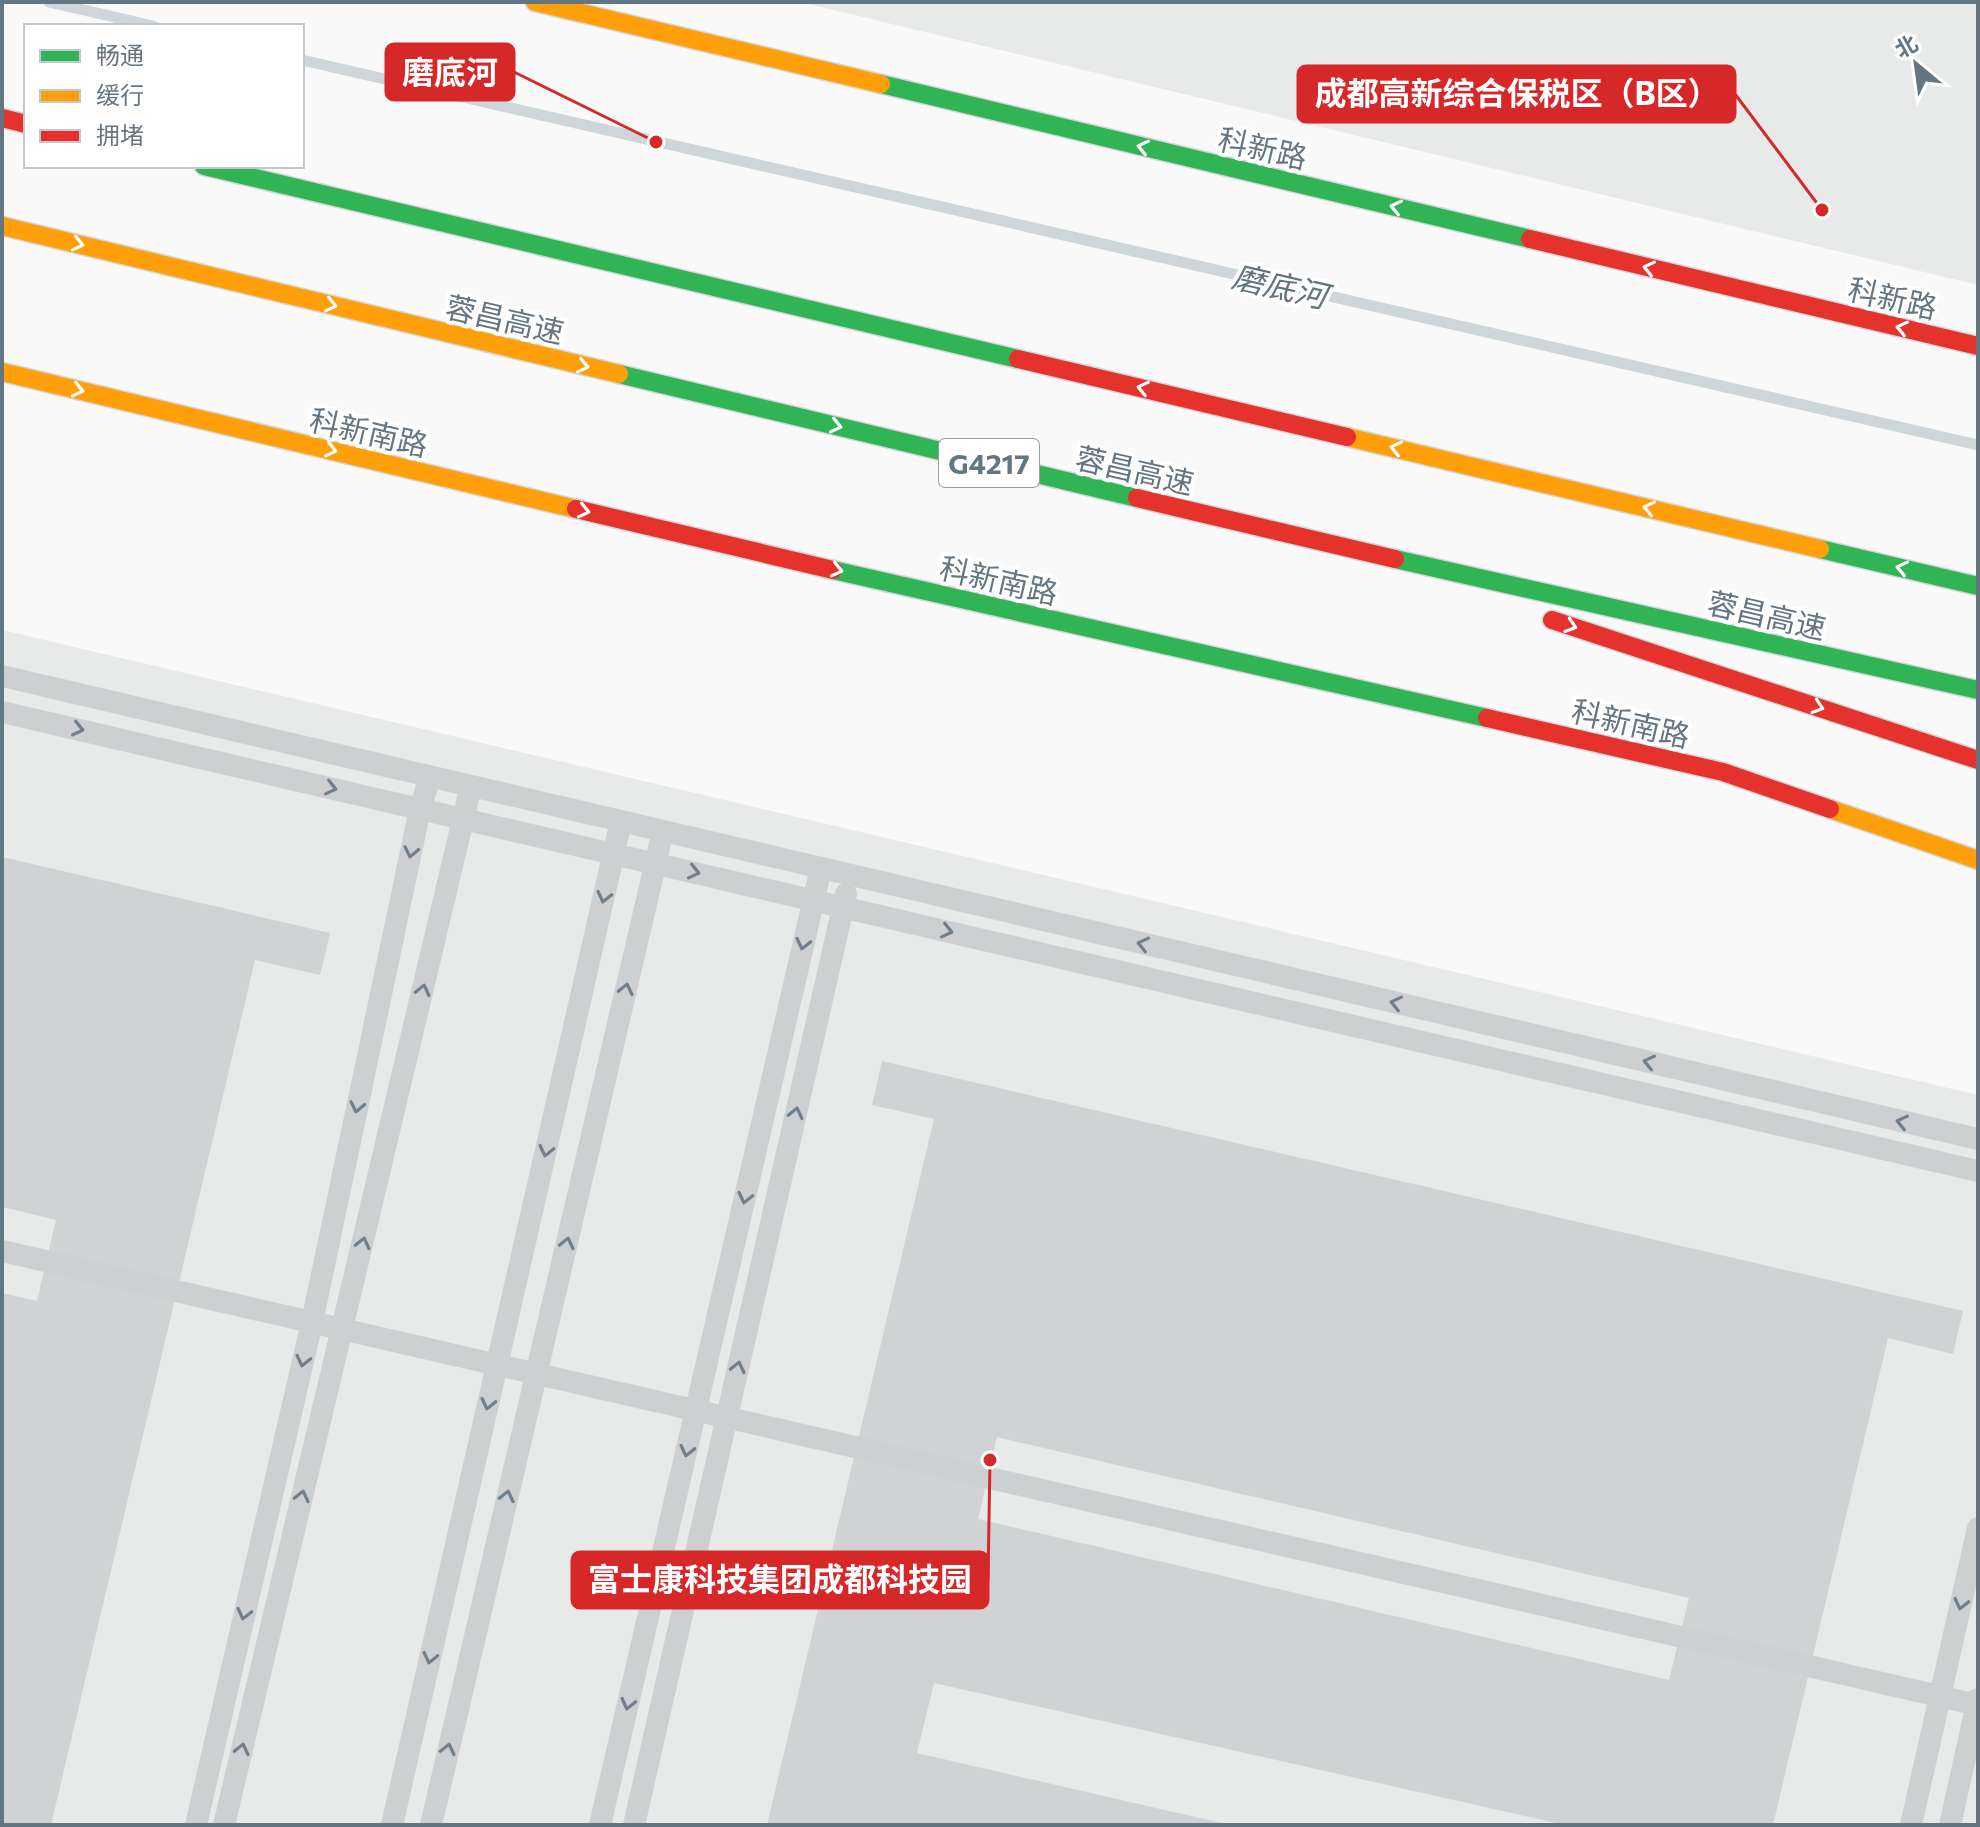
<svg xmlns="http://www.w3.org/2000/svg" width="1980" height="1827" viewBox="0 0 1980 1827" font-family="Commissioner,'Noto Sans SC',sans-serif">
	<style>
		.built { fill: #e8e9e9 }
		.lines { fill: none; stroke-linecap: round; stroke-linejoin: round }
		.stream { stroke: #ced6d9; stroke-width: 11 }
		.building { fill: #d0d2d3; fill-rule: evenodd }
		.fast-casing { stroke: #d5d6d7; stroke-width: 21 }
		.slow-casing { stroke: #d5d6d7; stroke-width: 21 }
		.jam-casing { stroke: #d5d6d7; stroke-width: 21 }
		.lane { stroke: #cecfd0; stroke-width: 22 }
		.fast { stroke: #30b455; stroke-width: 18 }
		.slow { stroke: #ff9f0a; stroke-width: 18 }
		.jam { stroke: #e5322d; stroke-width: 18 }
		.oneway { stroke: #fff }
		.oneway2 { stroke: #707f8b }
		.labels { text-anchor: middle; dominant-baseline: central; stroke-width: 8; stroke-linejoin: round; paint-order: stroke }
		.shield { fill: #fff; stroke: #939fa8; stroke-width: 2 }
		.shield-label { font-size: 28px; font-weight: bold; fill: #657683 }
		.street-label { font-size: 30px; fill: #657683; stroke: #fff }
		.water-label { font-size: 32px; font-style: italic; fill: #60757c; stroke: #fff }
		.leader { fill: none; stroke: #d62828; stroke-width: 3 }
		.callout-dot { fill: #d62828; stroke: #fff; stroke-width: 3 }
		.callout { fill: #d62828; stroke: #d62828; stroke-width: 3 }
		.callout-label { font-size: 32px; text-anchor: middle; font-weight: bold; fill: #fff }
	</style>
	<rect width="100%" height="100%" fill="#f9f9f9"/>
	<path class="built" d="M800 2H1978V285L1354 135Z
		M2 630 1978 1095V1825H2Z"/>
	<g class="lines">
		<path class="stream" d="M49 2 153 26
			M302 60 1978 445"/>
	</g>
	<path class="building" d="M2 857 330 933 320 975 255 960 51 1825H2V1293L37 1301 56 1220 2 1207Z
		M882 1061 1963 1311 1953 1354 1888 1338 1773 1825H1565L934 1683 917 1753 1230 1825H767L934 1119 872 1105ZM997 1437 1689 1598 1669 1680 978 1519Z"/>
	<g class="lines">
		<defs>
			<path id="fast" d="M881 84 1530 239
				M204 166 1018 359
				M619 374 1137 498
				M1820 549 1978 586
				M1395 559 1978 690
				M833 570 1487 718"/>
			<path id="slow" d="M535 2 881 84
				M2 226 619 374
				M2 372 576 509
				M1347 437 1820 549
				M1830 809 1978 860"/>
			<path id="jam" d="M2 118 26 124
				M1530 239 1978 346
				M1018 359 1347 437
				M1137 498 1395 559
				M576 509 833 570
				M1552 620 1978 760
				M1487 718 1723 772 1830 809"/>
		</defs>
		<use href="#fast" class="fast-casing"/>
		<use href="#slow" class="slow-casing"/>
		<use href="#jam" class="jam-casing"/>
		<path class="lane" d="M2 676 1978 1139
			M2 712 1978 1171
			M2 1251 1978 1705
			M196 1825 312 1322 420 809 430 777
			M224 1825 471 786
			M392 1825 621 821
			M431 1825 663 831
			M600 1825 821 868
			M634 1825 846 894
			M1911 1825 1978 1528
			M1950 1825 1978 1699"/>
		<use href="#fast" class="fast"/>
		<use href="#slow" class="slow"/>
		<use href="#jam" class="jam"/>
	</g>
	<defs><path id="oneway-chevron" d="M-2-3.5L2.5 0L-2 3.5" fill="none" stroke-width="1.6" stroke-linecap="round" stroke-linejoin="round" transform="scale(2)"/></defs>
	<g class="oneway">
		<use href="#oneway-chevron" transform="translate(1143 147) rotate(-167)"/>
		<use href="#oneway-chevron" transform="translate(1396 207) rotate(-167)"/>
		<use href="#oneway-chevron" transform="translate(78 244) rotate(13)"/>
		<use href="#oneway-chevron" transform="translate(1649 268) rotate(-167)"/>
		<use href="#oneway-chevron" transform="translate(331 305) rotate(13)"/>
		<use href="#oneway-chevron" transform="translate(1902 328) rotate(-167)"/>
		<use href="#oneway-chevron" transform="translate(583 366) rotate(13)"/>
		<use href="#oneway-chevron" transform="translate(1143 388) rotate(-167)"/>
		<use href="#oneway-chevron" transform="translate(78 390) rotate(13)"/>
		<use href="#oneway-chevron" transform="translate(836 426) rotate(13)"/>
		<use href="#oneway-chevron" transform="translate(1396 448) rotate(-167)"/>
		<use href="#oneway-chevron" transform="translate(331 450) rotate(13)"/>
		<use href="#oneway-chevron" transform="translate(1649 508) rotate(-167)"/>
		<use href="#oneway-chevron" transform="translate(584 511) rotate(13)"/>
		<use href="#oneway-chevron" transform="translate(1902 568) rotate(-167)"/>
		<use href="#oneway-chevron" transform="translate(837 570) rotate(13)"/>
		<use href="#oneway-chevron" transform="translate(1571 626) rotate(18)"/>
		<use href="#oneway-chevron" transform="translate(1818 707) rotate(18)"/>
	</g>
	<g class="oneway2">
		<use href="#oneway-chevron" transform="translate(78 729) rotate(13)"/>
		<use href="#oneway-chevron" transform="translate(331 788) rotate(13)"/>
		<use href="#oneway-chevron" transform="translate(411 852) rotate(102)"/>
		<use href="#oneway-chevron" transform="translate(694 872) rotate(13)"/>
		<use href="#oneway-chevron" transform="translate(604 897) rotate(103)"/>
		<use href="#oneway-chevron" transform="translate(947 931) rotate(13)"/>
		<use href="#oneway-chevron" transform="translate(803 944) rotate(103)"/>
		<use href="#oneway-chevron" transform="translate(1143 944) rotate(-167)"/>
		<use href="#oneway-chevron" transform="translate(626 989) rotate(-77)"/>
		<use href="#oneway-chevron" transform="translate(423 990) rotate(-77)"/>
		<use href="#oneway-chevron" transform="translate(1396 1003) rotate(-167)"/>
		<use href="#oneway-chevron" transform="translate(1649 1062) rotate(-167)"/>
		<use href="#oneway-chevron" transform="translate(357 1107) rotate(102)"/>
		<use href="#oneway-chevron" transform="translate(796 1113) rotate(-77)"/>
		<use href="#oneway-chevron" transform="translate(1902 1122) rotate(-167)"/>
		<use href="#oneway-chevron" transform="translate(546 1151) rotate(103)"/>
		<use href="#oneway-chevron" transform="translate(745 1198) rotate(103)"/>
		<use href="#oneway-chevron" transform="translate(363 1243) rotate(-77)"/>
		<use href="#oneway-chevron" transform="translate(567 1243) rotate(-77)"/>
		<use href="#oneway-chevron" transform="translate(303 1361) rotate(103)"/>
		<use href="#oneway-chevron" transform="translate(738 1367) rotate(-77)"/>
		<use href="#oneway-chevron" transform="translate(488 1404) rotate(103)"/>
		<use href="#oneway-chevron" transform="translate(687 1451) rotate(103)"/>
		<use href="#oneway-chevron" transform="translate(302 1496) rotate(-77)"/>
		<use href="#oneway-chevron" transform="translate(507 1496) rotate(-77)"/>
		<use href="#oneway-chevron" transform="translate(1961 1604) rotate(103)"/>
		<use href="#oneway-chevron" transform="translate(244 1614) rotate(103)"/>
		<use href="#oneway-chevron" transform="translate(430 1658) rotate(103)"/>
		<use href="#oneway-chevron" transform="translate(628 1704) rotate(103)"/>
		<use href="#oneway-chevron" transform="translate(242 1749) rotate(-77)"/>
		<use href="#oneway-chevron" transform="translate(448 1749) rotate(-77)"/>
	</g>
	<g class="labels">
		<rect class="shield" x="939" y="439" width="100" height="48" rx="6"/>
		<g class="shield-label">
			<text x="989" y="463">G4217</text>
		</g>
		<g class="street-label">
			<text transform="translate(1263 147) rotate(13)">科新路</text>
			<text transform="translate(1893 297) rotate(13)">科新路</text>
			<text transform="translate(505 318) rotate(13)">蓉昌高速</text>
			<text transform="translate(369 431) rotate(13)">科新南路</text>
			<text transform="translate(1135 469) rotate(13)">蓉昌高速</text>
			<text transform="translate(999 579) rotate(13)">科新南路</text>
			<text transform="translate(1767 614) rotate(13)">蓉昌高速</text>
			<text transform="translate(1631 722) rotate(13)">科新南路</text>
		</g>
		<g class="water-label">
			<text transform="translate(1280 285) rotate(13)">磨底河</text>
		</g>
	</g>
	<path class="leader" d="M656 142L514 72M1822 210L1735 94M990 1460L988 1580"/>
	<g class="callout-dot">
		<circle cx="656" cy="142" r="8"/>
		<circle cx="1822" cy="210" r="8"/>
		<circle cx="990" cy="1460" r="8"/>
	</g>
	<g class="callout">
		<rect x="386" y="44" width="128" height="56" rx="8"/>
		<rect x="1298" y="66" width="437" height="56" rx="8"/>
		<rect x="572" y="1552" width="416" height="56" rx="8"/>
	</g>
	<g class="callout-label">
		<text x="450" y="84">磨底河</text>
		<text x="1517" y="105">成都高新综合保税区（B区）</text>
		<text x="780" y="1591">富士康科技集团成都科技园</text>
	</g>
	<rect width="1980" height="1827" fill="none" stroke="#657683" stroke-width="8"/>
	<rect x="24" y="24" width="280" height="144" fill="#ffffff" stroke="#c1c8cd" stroke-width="2"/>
	<rect x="40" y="50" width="40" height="12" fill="#30b455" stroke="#c1c8cd" stroke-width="2"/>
	<text x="96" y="64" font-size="24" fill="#657683">畅通</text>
	<rect x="40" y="90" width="40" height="12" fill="#ff9f0a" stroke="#c1c8cd" stroke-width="2"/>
	<text x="96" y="104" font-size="24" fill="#657683">缓行</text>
	<rect x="40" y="130" width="40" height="12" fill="#e5322d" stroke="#c1c8cd" stroke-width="2"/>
	<text x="96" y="144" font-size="24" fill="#657683">拥堵</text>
	<g transform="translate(1916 64) rotate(331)" stroke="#ffffff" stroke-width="6" paint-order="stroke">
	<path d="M0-6L14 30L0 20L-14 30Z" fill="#657683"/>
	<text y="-12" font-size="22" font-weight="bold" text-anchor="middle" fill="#657683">北</text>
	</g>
</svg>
